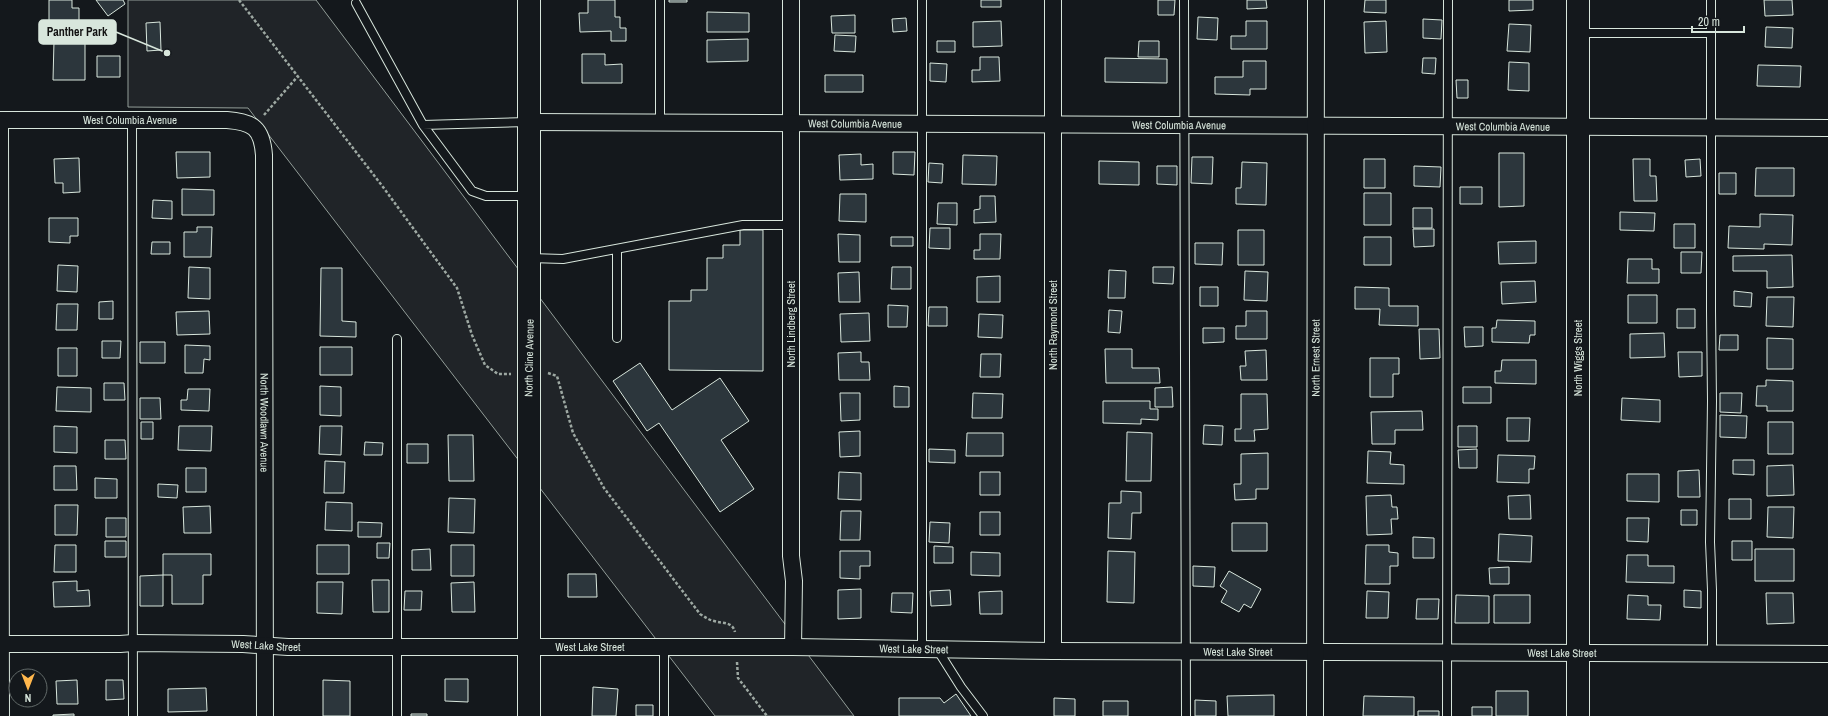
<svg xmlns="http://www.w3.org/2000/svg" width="1828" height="716" viewBox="0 0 1828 716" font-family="'Archivo Narrow',sans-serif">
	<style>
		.green { fill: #202428; stroke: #939e99 }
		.building { fill: #2c363c; stroke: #d8e6dc }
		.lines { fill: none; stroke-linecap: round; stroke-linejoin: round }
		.lane-casing { stroke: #d8e6dc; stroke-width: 10 }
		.street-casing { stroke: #d8e6dc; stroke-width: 18 }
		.secondary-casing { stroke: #d8e6dc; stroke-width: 24 }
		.path { stroke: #9da8a2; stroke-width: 2.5; stroke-dasharray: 3 2; stroke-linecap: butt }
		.lane { stroke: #14181c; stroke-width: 8 }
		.street { stroke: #14181c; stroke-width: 16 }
		.secondary { stroke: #14181c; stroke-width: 22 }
		.labels { text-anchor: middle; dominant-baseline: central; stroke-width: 3; stroke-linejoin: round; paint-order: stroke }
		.street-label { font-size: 11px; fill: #d8e6dc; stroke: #14181c }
		.leader { fill: none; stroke: #d8e6dc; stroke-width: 1.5 }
		.callout-dot { fill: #d8e6dc; stroke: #14181c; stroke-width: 1.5 }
		.callout { fill: #d8e6dc; stroke: #d8e6dc; stroke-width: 1.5 }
		.callout-label { font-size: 12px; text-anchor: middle; font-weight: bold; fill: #111 }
	</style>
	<rect width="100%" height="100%" fill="#14181c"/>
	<path class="green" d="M128 0H316L854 716H715L248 108 128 107Z"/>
	<path class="building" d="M49 0H72V8H79V23L49 24Z
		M96 0H123L125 4 108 16Z
		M588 0H615V17H620V28H626V41H611V31L580 32 579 13H588Z
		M669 0H687V2H669Z
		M981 0H1001V7H981Z
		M1158 0H1175L1174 15H1158Z
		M1247 0H1266L1267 8 1247 9Z
		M1365 0H1386V13L1364 12Z
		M1509 0H1533V10L1509 11Z
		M1764 0H1792L1793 15 1765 16Z
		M707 12 749 13V32H707Z
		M855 15V33H832L831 16Z
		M1198 17 1218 18 1217 40 1197 39Z
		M906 18 907 31 893 32 892 19Z
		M1423 19 1442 20 1441 39 1423 38Z
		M1001 21 1002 46 973 47V22Z
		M1246 21H1267V49H1231V36H1246Z
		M1386 21 1387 52 1365 53 1364 22Z
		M160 22 161 50 147 51 146 23Z
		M1509 24 1531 25 1530 52 1507 51Z
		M1766 27 1793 28 1792 48 1765 47Z
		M835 35 856 36 855 52 834 51Z
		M748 39V61L707 62V40Z
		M54 41H85V80H53Z
		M937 41H955V52H937Z
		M1139 41H1159V57H1138Z
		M582 54H605V65L622 64V83H582Z
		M97 56H120V77H97Z
		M980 57H999L1000 81 972 82V70H980Z
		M1105 58 1167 59V83L1105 82Z
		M1423 58H1436L1435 74 1422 73Z
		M1243 61H1266V89H1250V95L1215 94V77H1243Z
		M1509 62 1529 63V91L1508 90Z
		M930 63 947 64 946 82 930 81Z
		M1758 65 1801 66 1800 87 1757 86Z
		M825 75H863V92H825Z
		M1456 80H1468V98H1457Z
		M176 152H210V177L177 178Z
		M893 152H915L914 175 893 174Z
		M1499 153H1524V206L1499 207Z
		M861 154V165L873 164V179L840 180 839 155Z
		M963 155 997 156 996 185 962 184Z
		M1192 157H1213L1212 184 1191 183Z
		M79 158 80 192 63 193V183H55L54 159Z
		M1364 159H1385V188H1364Z
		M1633 159H1650V176H1656L1657 201H1634Z
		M1700 159 1701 176 1686 177 1685 160Z
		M1099 161 1139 162V185L1099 184Z
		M1242 162 1267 163 1266 205 1236 204V188H1241Z
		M929 163 943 164 942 183 928 182Z
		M1157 166H1177V185L1157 184Z
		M1414 166 1441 167 1440 187 1414 186Z
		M1756 168H1794V196H1755Z
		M1719 173H1736V194H1719Z
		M1460 187H1482V204H1460Z
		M182 189 214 190V215H182Z
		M1364 193H1391V225H1364Z
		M840 194H866V222L839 221Z
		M980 196H995L996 222 974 223V210L980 209Z
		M153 200 172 201V219L152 218Z
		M938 203H957V225L937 224Z
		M1413 208H1432V228H1413Z
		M1620 212 1655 213 1654 231 1620 230Z
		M1760 214 1793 215 1792 245 1764 244V249L1728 248 1729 226 1760 227Z
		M49 218H78V236H70V243L49 242Z
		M1674 224H1695V248H1674Z
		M197 227H212L211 257H184V232H197Z
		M930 228H950V249L929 248Z
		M1413 229H1434V246L1414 247Z
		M740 230H763V371L669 370V301H691V290H707V258H723V245H740Z
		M1238 230H1264V265H1238Z
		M838 234 860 235V262H839Z
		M980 234H1001L1000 259H974V250H980Z
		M891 237H913V246H891Z
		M1364 237H1391V265H1364Z
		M1536 241V263L1499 264 1498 242Z
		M152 242H170V254H151Z
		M1195 243H1223L1222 265 1195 264Z
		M1681 252H1702L1701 273H1681Z
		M1792 255 1793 287 1767 288V271H1733V256Z
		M1628 259H1652V269H1659V283H1627Z
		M58 265 78 266 77 292 57 291Z
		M189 267 210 268V299L188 298Z
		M892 267H911V289H891Z
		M1153 267H1174L1173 284 1153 283Z
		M321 268H342V321L356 322V337L320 336Z
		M1109 270 1126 271 1125 298H1108Z
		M1245 271 1268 272 1267 301 1244 300Z
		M859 272 860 302H839L838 273Z
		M1000 276V302H977V277Z
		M1535 281 1536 302 1502 304 1501 282Z
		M1200 287H1218V306H1200Z
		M1355 287 1389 288V306H1418V326L1379 325 1380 309H1355Z
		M1734 291 1752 293 1751 307 1734 306Z
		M1628 295H1657V323H1628Z
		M1767 297H1794L1793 327 1766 326Z
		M113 301V319H99V302Z
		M57 304H78L77 330H56Z
		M888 305 908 306 907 327H888Z
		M929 307H947V326H928Z
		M1677 309H1695V328H1677Z
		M1109 310 1122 311 1120 333 1108 332Z
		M209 311 210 334 177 335 176 312Z
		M1246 311H1267V339H1236V326H1246Z
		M869 313 870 341 841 342 840 314Z
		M979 314 1003 315 1002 338 978 337Z
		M1497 320 1535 321V335H1530L1529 343 1492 342V328H1496Z
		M1464 327H1483V346L1465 347Z
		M1203 328H1224V342L1203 343Z
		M1419 329H1439L1440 358 1420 359Z
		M1664 333 1665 357 1630 358V334Z
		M1720 335H1738V350H1719Z
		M1767 338 1793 339V369H1767Z
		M102 341H121L120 358H102Z
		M140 342H165V363H140Z
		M185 345 210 346V360L204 359 203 373H185Z
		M320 347H352V375H320Z
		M58 348H77V376H58Z
		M1105 349H1132V368H1159L1160 383H1106Z
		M1266 350 1267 380H1241L1240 366H1246L1245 351Z
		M861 352V362H869L870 380H839L838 353Z
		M1678 352H1702V376L1679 377Z
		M981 354H1001L1000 377H980Z
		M1370 358H1399V374H1393V397H1370Z
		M1502 360H1536V384L1495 383V371H1501Z
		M640 363 672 410 720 378 749 421 721 440 754 489 720 512 659 423 647 431 613 381Z
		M1766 380 1793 381V411H1767V406H1756L1757 386H1766Z
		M104 383H124L125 400H104Z
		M320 386 341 387V416L320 415Z
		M894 386 909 387V407H894Z
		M57 387 91 388V412L56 411Z
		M1172 387 1173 407H1155V388Z
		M1463 387H1491V403H1463Z
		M188 389H210L209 411 181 410V400H187Z
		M840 393H860V420L841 421Z
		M973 393 1003 394 1002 418H972Z
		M1720 393H1742L1741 413 1720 412Z
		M1241 394H1267L1268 429 1254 430 1255 441H1235V429H1241Z
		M140 398H160L161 419H140Z
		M1622 398 1660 400V422L1621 420Z
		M1103 401H1150V409H1158V420L1141 419V424L1103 423Z
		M1422 411 1423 430H1395V444H1372L1371 412Z
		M1720 415 1747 416 1746 438 1720 437Z
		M1507 418H1530L1529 441H1507Z
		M141 422H153V439H141Z
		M1768 422H1793V454H1768Z
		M1204 425 1223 426 1222 445 1203 444Z
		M54 426 77 427V453L54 452Z
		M179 426H212L211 451 178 450Z
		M320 426H342L341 455 319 454Z
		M1458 426H1477V447H1458Z
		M860 431V456L840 457 839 432Z
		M1127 432 1152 433 1151 481H1126Z
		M967 433H1003V456H966Z
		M448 435H473L474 481H449Z
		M105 440H125L126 459H105Z
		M365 442 383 443 382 455H364Z
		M407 444H428V463H407Z
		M929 449 955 450V463L929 462Z
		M1477 449V468H1459L1458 450Z
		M1368 451 1391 452 1390 464 1404 465V484L1367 483Z
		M1268 453V489H1256V499L1235 500 1234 484H1241V454Z
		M1498 455 1535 456 1534 469H1529V483L1497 482Z
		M1733 460H1754V475L1733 474Z
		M325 461 345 462 344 493H324Z
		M1793 465 1794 495 1767 496V466Z
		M54 466H76L77 490H54Z
		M186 468H206V492H186Z
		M1699 470 1700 497H1678V471Z
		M839 472 861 473V500L838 499Z
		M980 472H1000V495H980Z
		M1627 474H1659V502L1627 501Z
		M95 478 117 479V498H95Z
		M158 484 178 485 177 498 158 497Z
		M1121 491 1141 492V513H1132L1131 539 1108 538 1109 503H1121Z
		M1391 495 1392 507H1397L1398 519H1391L1392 534 1367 535 1366 496Z
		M1530 495 1531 519H1509L1508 496Z
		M449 498 475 499 474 533 448 532Z
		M1729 499H1751V519H1729Z
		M326 502 352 503V531L325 530Z
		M55 505H78L77 535H55Z
		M210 506 211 533H184L183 507Z
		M1768 507H1794L1793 538 1767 537Z
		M1681 510H1697V525H1681Z
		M841 511H861L860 540H840Z
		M980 512H1000V535H980Z
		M106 518H126V537H106Z
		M1627 518H1649L1648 542 1627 541Z
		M358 522 382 523 381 537H358Z
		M930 522 950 523 949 543 929 542Z
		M1232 523H1267V551H1232Z
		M1499 534 1532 536 1531 562 1498 561Z
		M1413 537 1434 538V558H1413Z
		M105 541H126V557H105Z
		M1732 541H1752V560H1732Z
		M377 543H390L389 558H377Z
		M55 545H76V572H54Z
		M317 545H349V574H317Z
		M451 545H474V576H451Z
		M1366 545H1389V552L1398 553V566H1390V584H1365Z
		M934 546 953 547V563H934Z
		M430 549 431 570H412V550Z
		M1755 549H1794V581H1755Z
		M840 551H870V566H860V579L840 578Z
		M1108 551 1135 552 1134 603 1107 602Z
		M971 552 1000 553V576L971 575Z
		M163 554H211V575H203V604H172V575H163Z
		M1627 555H1648V566H1674V583L1626 582Z
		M1193 566 1215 567 1214 587 1193 586Z
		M1509 567V584H1490L1489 568Z
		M1229 571 1261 589 1251 608 1244 604 1239 612 1221 602 1227 591 1220 586Z
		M568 574H596L597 597H568Z
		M163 575V606H140V576Z
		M372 580H389V612H373Z
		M77 581V591L89 590 90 606 54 607 53 582Z
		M317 582H343L342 614 317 613Z
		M474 582 475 612H452L451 583Z
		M861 589V618L838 619V590Z
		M950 590 951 605 931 606 930 591Z
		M1684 590 1701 591V608L1684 607Z
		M405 591H422L421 610H404Z
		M1002 591V614H980L979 592Z
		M1367 591 1389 592 1388 618H1366Z
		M892 593H913L912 613 891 612Z
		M1766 593H1793L1794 623 1767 624Z
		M1456 595 1489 596V623H1455Z
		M1494 595H1530V623H1494Z
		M1628 595 1648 596V605H1661L1660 620 1627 619Z
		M1417 599H1439L1438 619H1416Z
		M445 679H468V702L445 701Z
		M77 680 78 704H57L56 681Z
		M106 680H123L124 699 106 700Z
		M323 680 350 681V716H323Z
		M593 687 618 689 616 716H592Z
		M206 688 207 711 168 712V689Z
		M1496 691H1528V716H1496Z
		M956 694 971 716H899V698H940L944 703Z
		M1274 695V716H1228L1227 696Z
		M1364 696 1414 697V716H1363Z
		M1054 698 1075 699V716H1054Z
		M1195 700 1216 701V716H1195Z
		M1103 701H1128V716H1103Z
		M636 705H653V716H636Z
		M1472 707H1492V716H1472Z
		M1418 711H1439V716H1418Z
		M74 714V716H53V715Z
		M411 714H427V716H411Z"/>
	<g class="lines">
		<defs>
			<path id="lane" d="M660 0V123
				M1184 0 1186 716
				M1711 0V311L1712 401 1710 542 1712 590V653
				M356 3 423 125
				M1579 33H1711
				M132 120 133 716
				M528 196H486L472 191 423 125 528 122
				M617 249V338
				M530 258 563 259 743 225H791
				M664 647V716
				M922 649V0
				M937 649 961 687 983 716
				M397 716V339
				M1447 716 1448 0"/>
			<g id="street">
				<path d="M791 0V556L794 581 793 647"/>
				<path id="s1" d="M0 120H227C253 122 262 128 264 155L265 716"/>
				<path id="s2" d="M529 122 1828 128"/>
				<path d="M0 125 1 716"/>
				<path id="s3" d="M0 644H120L133 643 243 644 288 647H793L1053 651 1828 654"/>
				<path d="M1053 651V0"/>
				<path id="s4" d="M1315 716 1316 0"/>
			</g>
			<path id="secondary" d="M1578 0V716
				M529 716V0"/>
		</defs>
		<use href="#lane" class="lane-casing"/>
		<use href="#street" class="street-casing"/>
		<use href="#secondary" class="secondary-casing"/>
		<path class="path" d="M239 0 383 187 457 288 472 335 485 365 498 374H511
			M264 115 298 76
			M548 373 557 376 573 433 604 488 700 614C705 617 709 620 714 621 723 624 732 621 735 632
			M737 662 738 678 767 716"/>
		<use href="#lane" class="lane"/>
		<use href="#street" class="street"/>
		<use href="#secondary" class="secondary"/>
	</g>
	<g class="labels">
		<g class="street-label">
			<text stroke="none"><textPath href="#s1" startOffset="130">West Columbia Avenue</textPath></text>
			<text stroke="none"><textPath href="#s2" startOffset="326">West Columbia Avenue</textPath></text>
			<text stroke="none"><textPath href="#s2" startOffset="650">West Columbia Avenue</textPath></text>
			<text stroke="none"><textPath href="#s2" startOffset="974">West Columbia Avenue</textPath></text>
			<text transform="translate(791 324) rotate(-90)">North Lindberg Street</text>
			<text transform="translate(1053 325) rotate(-90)">North Raymond Street</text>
			<text transform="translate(529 358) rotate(-89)">North Cline Avenue</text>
			<text stroke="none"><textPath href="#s4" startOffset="358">North Ernest Street</textPath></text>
			<text transform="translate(1578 358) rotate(-90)">North Wiggs Street</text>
			<text stroke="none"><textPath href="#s1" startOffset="553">North Woodlawn Avenue</textPath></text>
			<text stroke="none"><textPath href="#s3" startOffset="266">West Lake Street</textPath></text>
			<text stroke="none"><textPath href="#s3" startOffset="590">West Lake Street</textPath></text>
			<text stroke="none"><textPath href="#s3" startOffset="914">West Lake Street</textPath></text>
			<text stroke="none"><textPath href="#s3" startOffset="1238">West Lake Street</textPath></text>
			<text stroke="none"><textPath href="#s3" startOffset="1562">West Lake Street</textPath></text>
		</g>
	</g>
	<path class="leader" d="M167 53L116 32"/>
	<circle class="callout-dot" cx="167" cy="53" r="4"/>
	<rect class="callout" x="39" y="20" width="77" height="24" rx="4"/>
	<g class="callout-label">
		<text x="77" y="36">Panther Park</text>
	</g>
	<g transform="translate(28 688) rotate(180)"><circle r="19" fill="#14181c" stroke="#626a69"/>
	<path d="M0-3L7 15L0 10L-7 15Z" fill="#ffb74d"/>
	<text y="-6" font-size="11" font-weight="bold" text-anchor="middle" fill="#d8e6dc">N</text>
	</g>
	<path d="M1692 26v6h52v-6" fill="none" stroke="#d8e6dc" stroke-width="2"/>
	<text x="1698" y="26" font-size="12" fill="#d8e6dc" stroke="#14181c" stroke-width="3" paint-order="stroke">20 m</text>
</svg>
